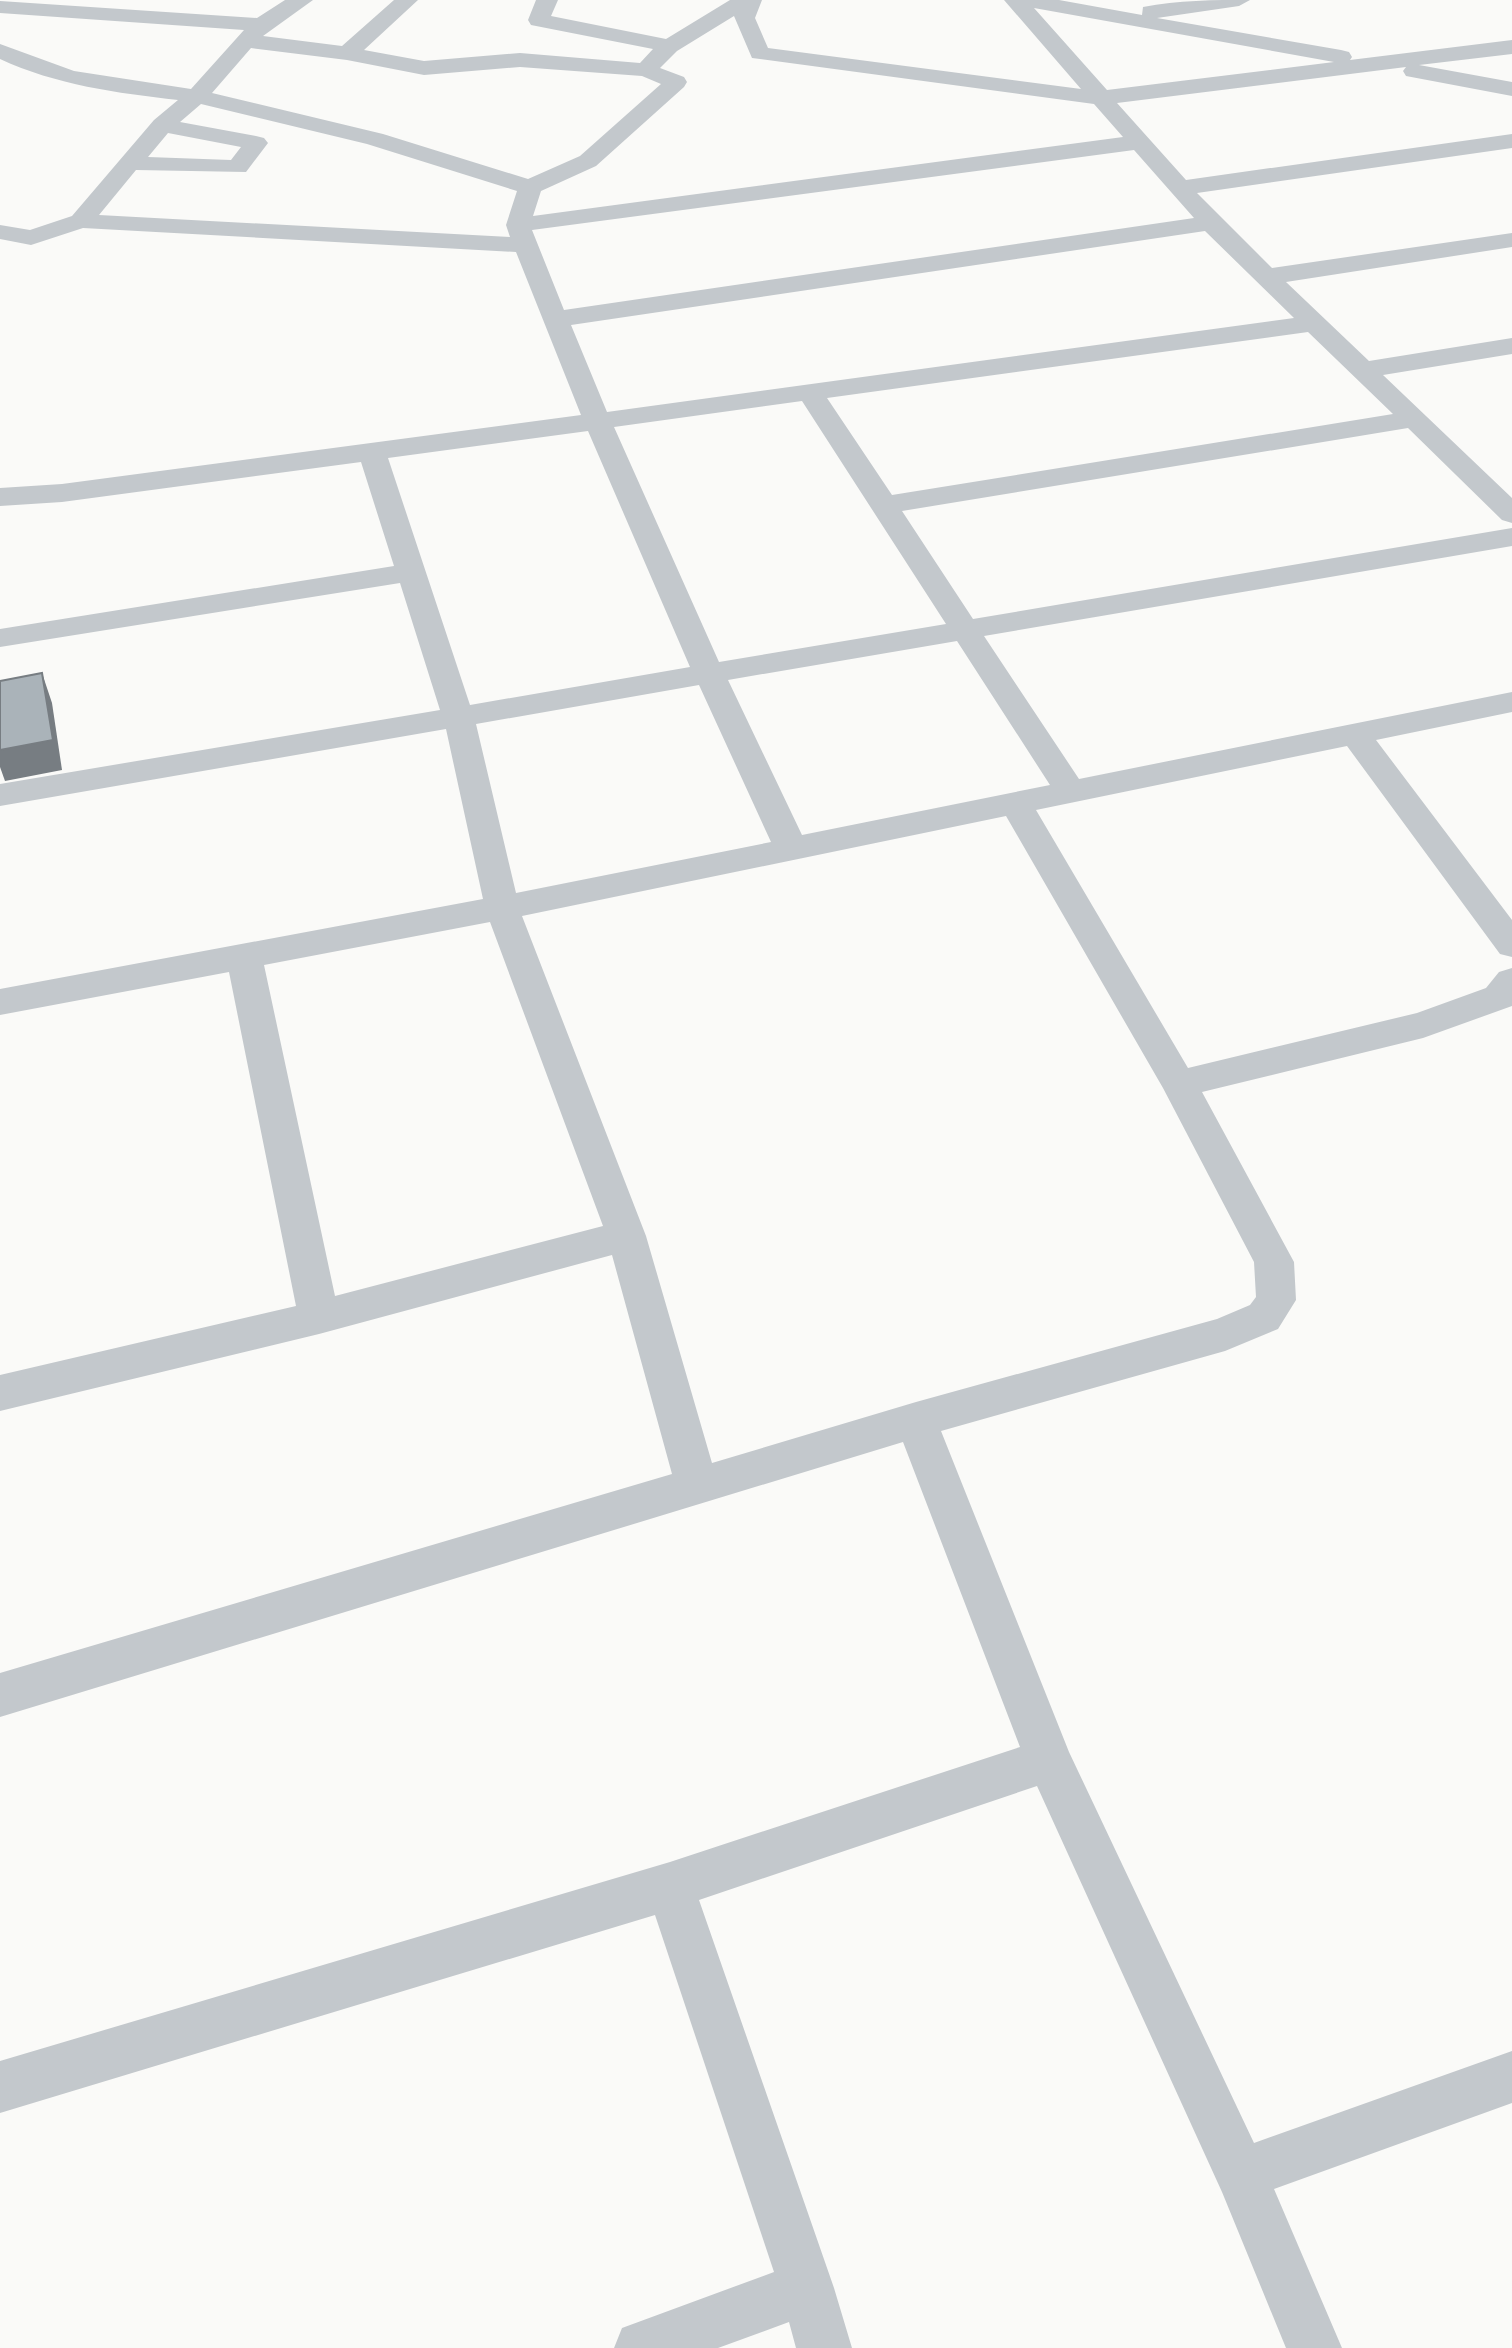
<svg xmlns="http://www.w3.org/2000/svg" width="1512" height="2348" viewBox="0 0 1512 2348" font-family="Helvetica,sans-serif">
	<style>
		.lines { fill: none; stroke-linecap: round; stroke-linejoin: round }
		.minor { fill: #c3c8cc; fill-rule: evenodd }
		.shaded-wall { fill: #777d82 }
		.building { fill: #aab3b9; stroke: #777d82; stroke-width: 2 }
	</style>
	<rect width="100%" height="100%" fill="#fafaf8"/>
	<g class="lines">
		<path class="minor" d="M285 0H313L263 36 342 46 394 0H418L364 50 424 61 520 53 640 63 653 49 531 25 528 20 536 0H558L551 16 666 39 730 0H762L755 18 768 48 1081 89 1004 0H1059L1142 15 1143 7C1178 0 1214 0 1250 0L1239 6 1157 18 1341 50 1349 52 1352 57 1350 60 1512 40V54L1419 65 1512 82V96L1406 76 1403 71 1406 67 1117 103 1186 180 1512 134V148L1197 193 1272 268 1512 233V247L1286 282 1369 361 1512 338V354L1383 375 1512 498V523L1502 520 1408 428 902 511 973 619 1512 528V546L984 636 1079 779 1512 692V712L1376 740 1512 920V957L1500 954 1347 746 1036 810 1188 1068 1417 1013 1486 988 1499 972 1512 968V1006L1423 1038 1202 1092 1294 1262 1296 1300 1278 1329 1225 1351 941 1431 1069 1752 1254 2143 1512 2051V2103L1274 2189 1342 2348H1286L1222 2192 1037 1786 699 1900 834 2288 852 2348H796L789 2322 718 2348H614L622 2328 774 2272 655 1915 0 2113V2061L670 1862 1020 1747 903 1442 0 1717V1673L672 1474 612 1255 319 1334 0 1411V1375L296 1306 229 972 0 1015V989L483 899 446 729 0 806V784L440 710 400 583 0 647V629L394 566 361 462 62 502 0 506V488L62 484 581 415 516 252 83 228 31 245 0 239V225L30 230 72 216 154 120 178 100C117 93 56 85 0 59V44L74 71 191 89 244 30 0 13V1L257 18ZM1034 8 1334 62 1107 90ZM734 16 752 58 1094 104 1123 137 533 216 541 191 596 166 684 87 687 82 684 77 660 68 677 51ZM251 48 347 60 424 75 520 67 642 76 661 84 580 156 528 179 383 134 212 93ZM201 104 367 144 517 191 506 225 510 237 99 215 136 170 246 172 268 143 264 138 256 136 180 122ZM168 133 241 147 231 160 148 157ZM1134 150 1194 218 564 310 532 230ZM1205 231 1294 318 607 412 571 325ZM1308 332 1393 414 892 495 827 398ZM802 401 946 624 719 662 614 427ZM588 431 690 667 470 705 388 458ZM957 641 1050 785 802 835 728 680ZM699 685 771 842 516 893 476 724ZM1006 816 1163 1088 1254 1262 1256 1297 1250 1305 1217 1319 916 1402 712 1463 646 1236 522 916ZM490 922 603 1226 335 1296 264 965Z"/>
	</g>
	<path class="shaded-wall" d="M42 673 52 703 62 770 5 781 0 767V750Z"/>
	<path class="building" d="M42 673 53 740 0 750V681Z"/>
</svg>
